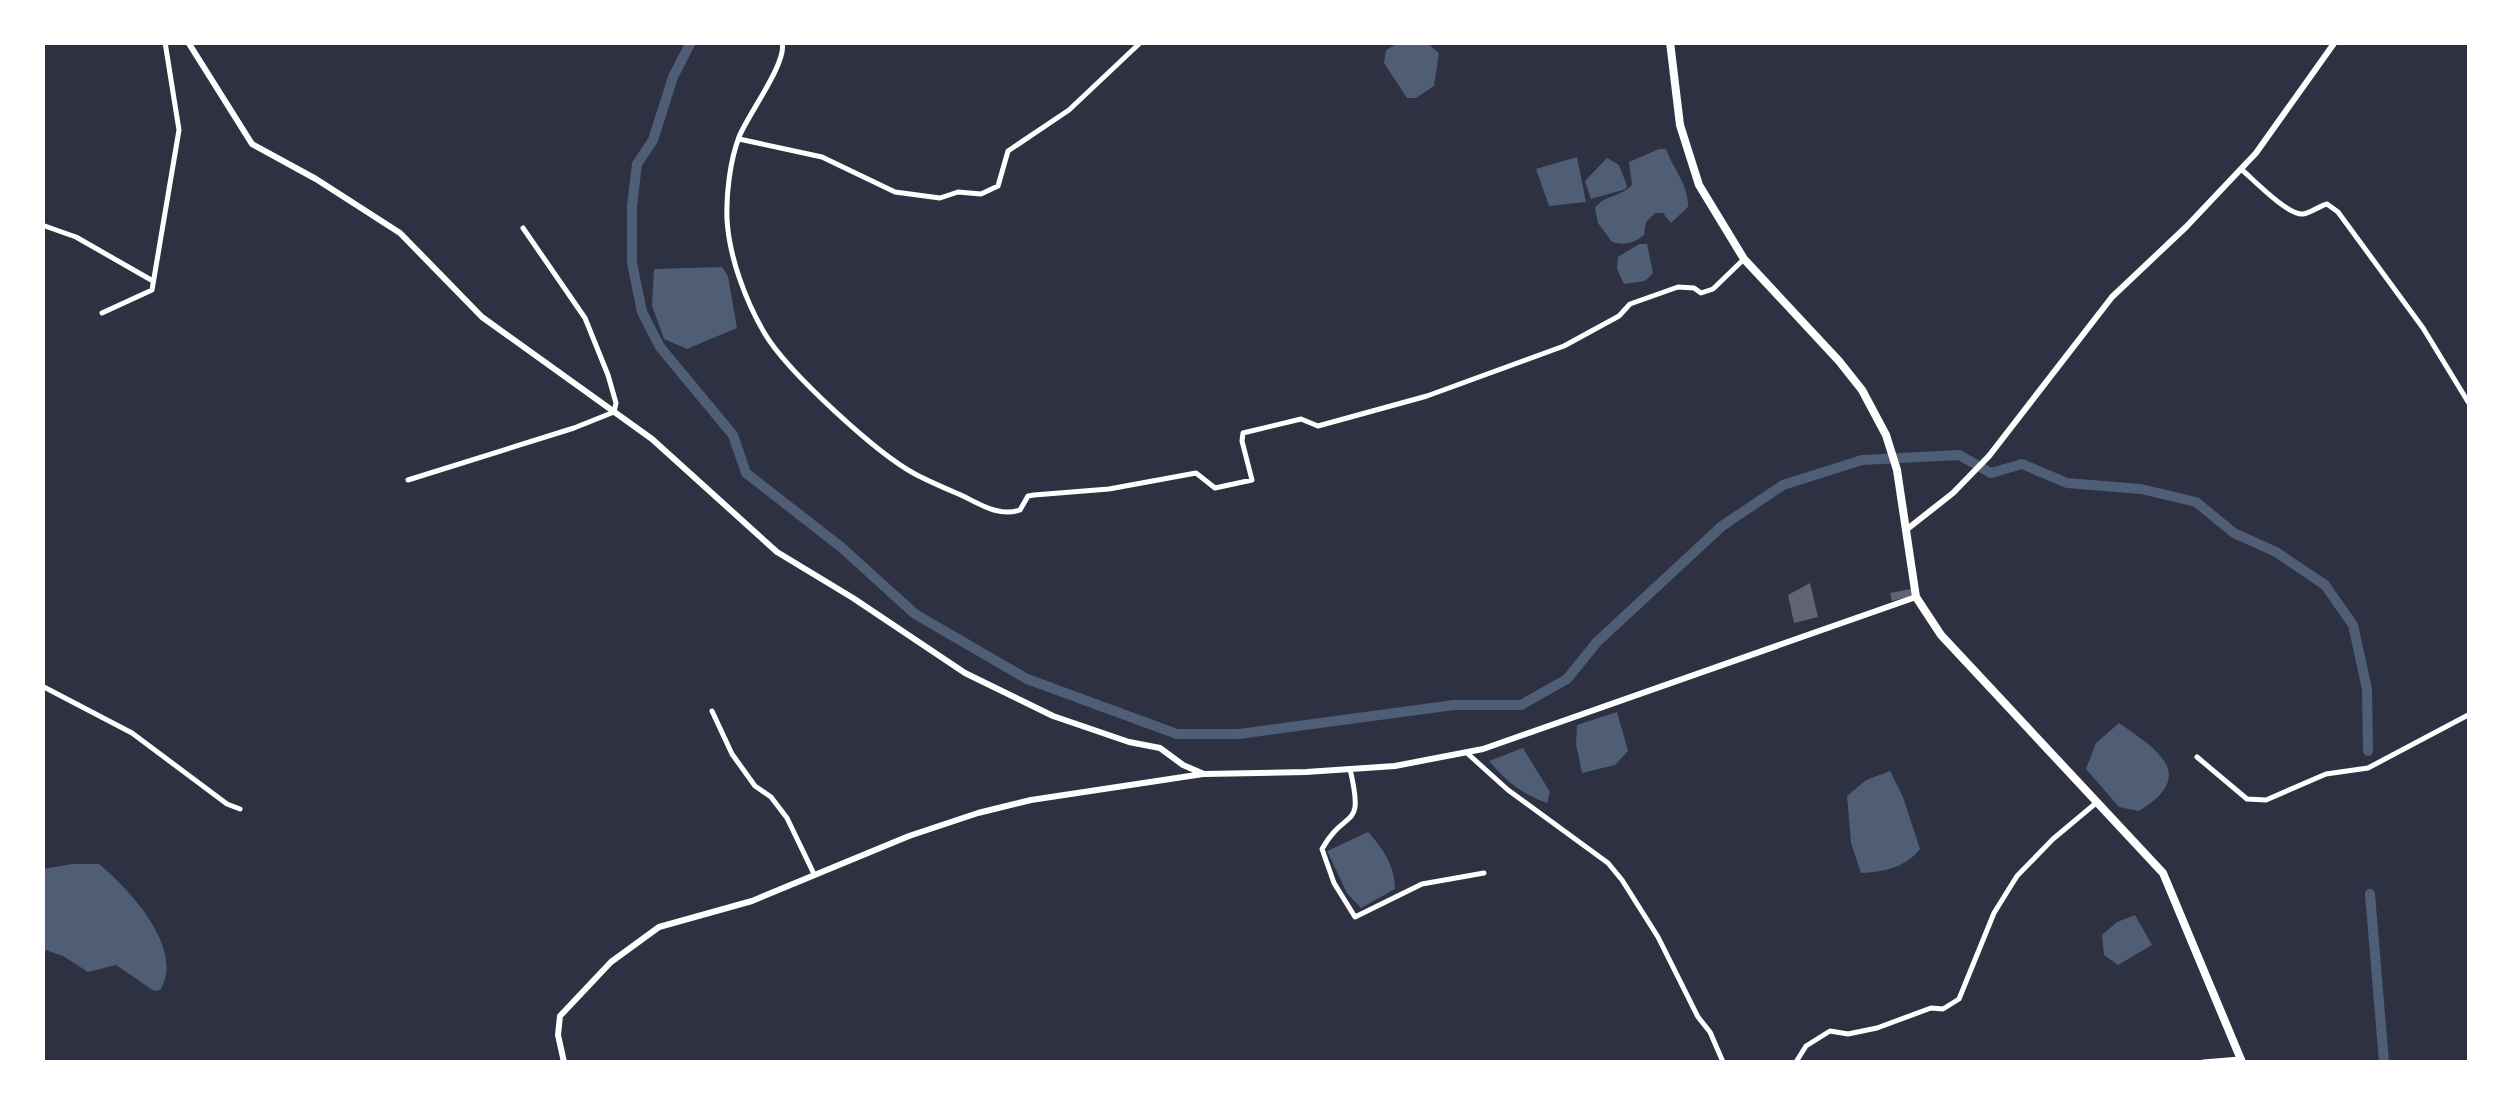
<svg xmlns="http://www.w3.org/2000/svg" width="2512" height="1105" viewBox="0 0 2512 1105" font-family="'IBM Plex Serif',serif">
	<style>
		.water { fill: #4f5d75 }
		.lines { fill: none; stroke-linecap: round; stroke-linejoin: round }
		.canal { stroke: #4f5d75; stroke-width: 10 }
		.building { fill: #626471 }
		.minor { stroke: #fff; stroke-width: 5 }
		.tertiary { stroke: #fff; stroke-width: 6 }
		.primary { stroke: #fff; stroke-width: 8 }
	</style>
	<rect width="100%" height="100%" fill="#2d3142"/>
	<path class="water" d="M1427 43 1439 53 1434 86 1416 98H1407L1384 63 1386 50 1395 45Z
		M1659 149H1666C1673 169 1689 185 1688 207L1671 223 1663 213H1655L1646 222 1644 235C1633 244 1625 245 1612 242L1598 223 1595 208C1604 195 1621 197 1632 185L1629 162Z
		M1577 157 1586 202 1549 206 1536 169Z
		M1607 158 1619 165 1627 186 1626 189 1591 199 1585 181Z
		M1639 244H1647L1653 273 1645 281 1624 284 1617 269 1618 257Z
		M722 267 728 276 737 328 687 349 664 339 652 306 654 269Z
		M1617 712 1628 751 1615 765 1582 773 1576 744 1577 725Z
		M2119 723C2158 750 2198 775 2139 811L2119 807 2086 769 2096 743Z
		M1523 748 1550 792 1547 803C1522 794 1506 781 1489 761Z
		M1890 771 1903 797 1920 849C1905 868 1883 872 1861 873L1851 843 1847 796 1866 780Z
		M1368 832C1383 848 1395 867 1395 889L1361 908 1347 893 1327 851Z
		M72 864H99C128 888 186 949 160 990L154 991 116 965 88 972 63 956 43 949V869Z
		M2135 915 2152 945 2118 965 2104 955 2102 935 2117 922Z"/>
	<g class="lines">
		<path class="canal" d="M691 42 673 77 653 140 637 164 632 206V263L642 312 660 347 733 435 746 473 841 547 915 614 1027 679 1177 734H1239L1454 705H1521L1567 679 1597 642 1722 526 1783 485 1862 460 1959 455 1991 473 2022 464 2067 483 2141 489 2196 502 2234 533 2276 552 2325 585 2353 625 2367 689 2368 751
			M2370 894 2384 1062"/>
	</g>
	<path class="building" d="M1810 583 1818 617 1794 623 1788 595Z
		M1911 589 1913 596 1892 601 1890 593Z"/>
	<g class="lines">
		<path class="minor" d="M782 42C788 62 748 114 739 137 730 161 726 194 727 219 729 257 746 302 765 334 788 372 876 453 915 474 930 482 947 489 963 496 981 505 1000 517 1020 510L1028 496 1034 495 1109 489 1196 473 1215 488 1252 480 1242 441 1243 433 1301 419 1318 426 1427 396 1564 346 1619 316 1630 304 1678 287 1694 288 1701 293 1713 289 1744 259
			M739 139 822 157 895 192 940 198 958 192 981 194 998 186 1008 151 1069 110 1141 42
			M2241 169C2253 179 2288 216 2303 214 2311 213 2319 206 2327 204L2338 212 2423 328 2470 405
			M42 225 76 237 153 281
			M102 313 152 290 179 130 165 42
			M408 480 574 428 614 412 616 403 608 375 585 318 523 228
			M42 686 132 733 227 804 240 809
			M712 711 732 754 755 786 771 797 787 818 814 874
			M1467 753 1508 790 1608 863 1622 880 1658 937 1698 1017 1710 1032 1723 1062
			M2197 757 2247 799 2266 800 2326 774 2368 768 2470 714
			M1350 769C1365 833 1346 806 1322 849L1334 883 1355 917 1422 884 1484 873
			M1796 1062 1806 1046 1830 1031 1848 1034 1877 1028 1931 1008 1943 1009 1959 999 1994 913 2017 876 2053 839 2096 803
			M2203 1062 2240 1059
			M2469 1062 2470 1060"/>
		<path class="tertiary" d="M188 42 252 144 316 179 400 233 482 317 652 439 777 552 853 598 965 673 1053 716 1129 742 1160 748 1183 765 1204 774 1306 772 1395 766 1483 749 1916 597
			M1906 530 1953 493 1989 456 2112 297 2186 227 2256 153 2335 42
			M564 1062 558 1035 560 1016 611 962 659 927 752 901 909 836 978 813 1031 800 1203 774"/>
		<path class="primary" d="M1670 42 1680 125 1699 185 1744 259 1839 361 1862 390 1886 435 1897 470 1916 597 1941 635 2163 873 2242 1062"/>
	</g>
	<rect width="2512" height="1105" fill="none" stroke="#ffffff" stroke-width="90"/>
</svg>
